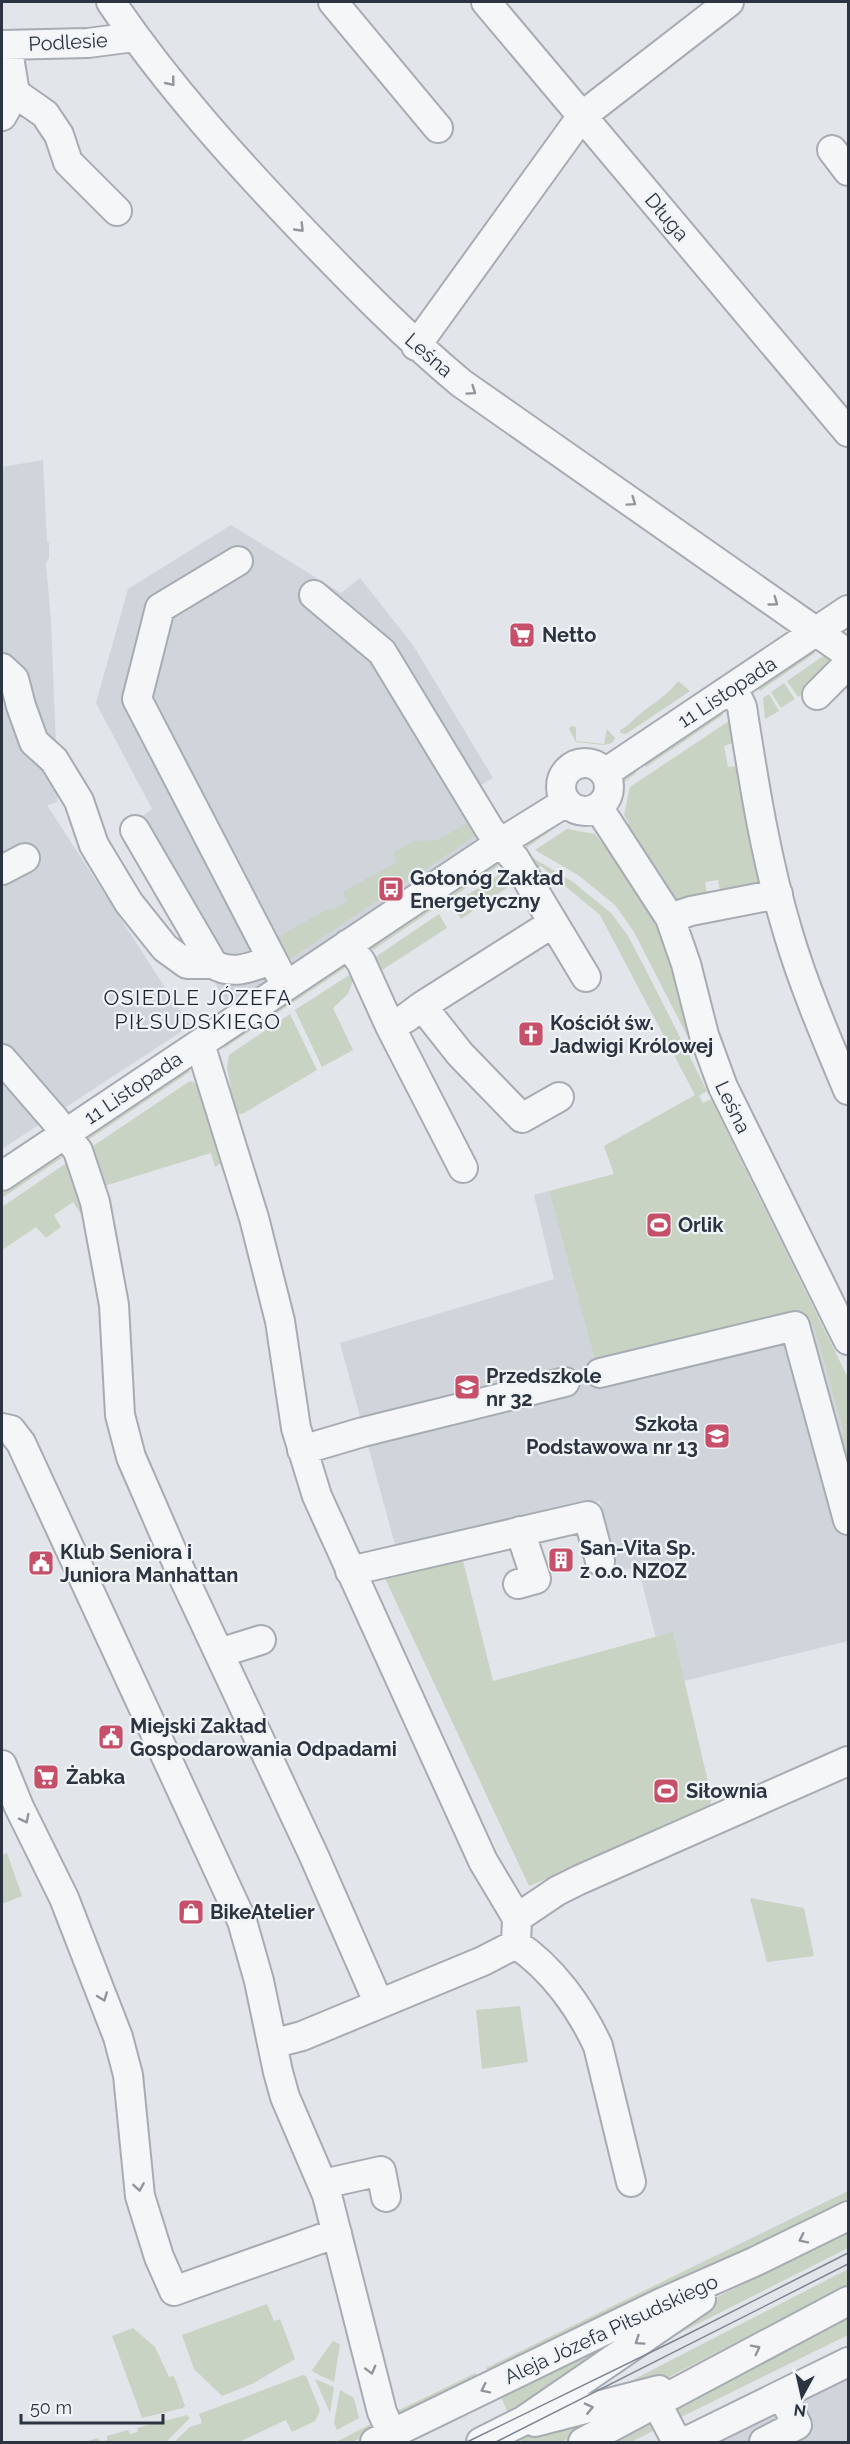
<svg xmlns="http://www.w3.org/2000/svg" width="850" height="2444" viewBox="0 0 850 2444" font-family="Raleway,sans-serif">
	<style>
		.built { fill: #d0d5db }
		.green { fill: #c8d3c3 }
		.lines { fill: none; stroke-linecap: round; stroke-linejoin: round }
		.minor-casing { stroke: #a7acb3; stroke-width: 32 }
		.minor { stroke: #f4f6f8; stroke-width: 28 }
		.tram { stroke: #7c8692; stroke-width: 1.5 }
		.oneway { stroke: #90959c }
		.labels { text-anchor: middle; dominant-baseline: central; stroke-width: 4.5; stroke-linejoin: round; paint-order: stroke }
		.street-label { font-size: 20px; fill: #2b3440; stroke: #f1f4f7 }
		.poi-label { font-size: 20px; font-weight: bold; fill: #2b3440; stroke: #f1f4f7; text-anchor: start }
		.neighbourhood-label { font-size: 21px; letter-spacing: 1.5px; fill: #1d2531; stroke: #f1f4f7 }
	</style>
	<rect width="100%" height="100%" fill="#e2e5e9"/>
	<path class="built" d="M43 460 47 541 49 543V558L46 563 51 621 58 795 57 802 47 805 190 1026 2 1149V467Z
		M231 525 341 593 360 578 413 645 493 778 476 788 480 840 230 1008 123 831 152 809 96 703 128 589Z
		M549 1191 596 1365 804 1314 814 1328 844 1434 835 1438 848 1490V1641L684 1681 673 1633 656 1638 638 1567 618 1571 600 1501 397 1552 340 1343 554 1279 534 1195Z
		M848 2352V2442H665Z"/>
	<path class="green" d="M832 650 836 652 825 679 798 697 787 681Z
		M814 652 815 653 760 691 758 687 809 653Z
		M678 681 690 691 626 734 621 733 620 730C629 726 632 720 640 714 653 703 667 696 678 681Z
		M784 683 795 699 781 708 771 692Z
		M769 694 779 711 765 719 763 698Z
		M721 712 723 715 646 767 643 764Z
		M735 717V742L724 746 728 767 738 766 761 883 721 896 718 880 705 882 708 899 675 903 623 827 629 823 624 815 630 787Z
		M571 726 576 727V741L604 744 607 729 615 738 612 743 604 745 576 742 569 729Z
		M634 770 636 773 624 782 616 817C607 799 620 781 634 770Z
		M568 817 591 819 601 827 566 820 525 849 526 842Z
		M467 823H472L481 832 397 888 393 883 378 893 381 898 284 963 276 938 330 908 332 910 347 901 343 892 397 862 393 853 414 841 438 840Z
		M567 829 595 834 601 842 608 837 654 907 713 1086 634 932 615 905 578 875 535 850Z
		M528 855 573 882 611 913 628 936 648 974 707 1091 699 1096 703 1103 711 1099 848 1378V1490L834 1438 844 1434 814 1328 804 1314 596 1365 549 1191 614 1174 604 1146 695 1095 600 915 541 866 533 870Z
		M499 860 501 864 448 900 445 896Z
		M514 865 518 880 461 919 452 905Z
		M435 902 438 906 373 950 370 946Z
		M439 914 447 928 379 972 368 962Z
		M351 964 223 1049 230 1040 342 965Z
		M357 970 348 994 333 1008 353 1050 322 1067 295 1010Z
		M290 1014 317 1070 244 1113 232 1116 224 1089 231 1087 227 1068 229 1055Z
		M185 1070 191 1071 88 1140 91 1133Z
		M190 1081 195 1083 201 1094 221 1163 215 1167 211 1153 101 1187 87 1150Z
		M55 1157H63L2 1198V1193Z
		M71 1160 85 1203 81 1214 73 1202 54 1215 61 1227 46 1238 36 1227 2 1250V1207Z
		M461 1553 493 1681 673 1632 712 1799 706 1813 529 1886 382 1572Z
		M7 1853 22 1896 2 1904V1855Z
		M750 1898 804 1908 814 1956 767 1962Z
		M520 2006 528 2062 482 2069 476 2010Z
		M848 2191V2201L490 2375 486 2368Z
		M848 2232V2248L624 2361 719 2296Z
		M848 2269V2285L657 2383 596 2399Z
		M267 2304 274 2321 280 2319 295 2359 252 2384 222 2396 194 2369 182 2335Z
		M665 2311 510 2417 499 2393Z
		M848 2317V2335L675 2420V2411L678 2406Z
		M133 2328 155 2347 169 2377 174 2376 185 2406 183 2408 142 2418 112 2336Z
		M333 2341 340 2344 334 2382 313 2372 312 2370Z
		M476 2373 479 2381 403 2417 393 2413Z
		M303 2375 306 2376 320 2410 315 2421 292 2432 286 2420 239 2442H174L190 2427 202 2423 199 2414Z
		M315 2379 334 2387 330 2413Z
		M340 2390 354 2398 359 2418 337 2430 334 2423Z
		M633 2407 561 2442H522L519 2436Z
		M187 2415 190 2418 166 2442H84L98 2438 100 2442 107 2440V2436L128 2430 130 2434 138 2432 137 2428Z
		M649 2422 659 2428 631 2442H604Z
		M373 2423C370 2441 352 2442 336 2442Z"/>
	<g class="lines">
		<defs>
			<path id="minor" d="M111 2C168 86 237 162 307 235 357 287 406 337 461 383L848 654
				M333 2 438 128
				M486 2 848 432
				M2 45 88 43 134 37
				M7 45 15 93 45 114 59 135 68 162 117 211
				M2 116 15 93
				M832 150 848 171
				M416 346 582 116 729 2
				M238 561 160 608 137 699 286 986
				M314 595 382 652 490 830 515 859 586 977
				M2 668 14 679 21 706 34 742 54 760 79 801 94 845 129 903 165 948 187 964H213
				M733 688 742 707C754 784 766 861 789 936 805 989 827 1040 848 1090
				M817 695 848 664
				M561 787a24 24 0 1 1 48 0a24 24 0 1 1-48 0Z
				M605 773 848 610
				M598 807 670 918 686 964 704 1035 723 1087 848 1340
				M135 830 213 964C233 976 251 967 271 960
				M2 870 25 858
				M670 918 691 911 778 894
				M348 944 361 962 390 1026 463 1168
				M422 1006 460 1054 522 1118 559 1097
				M390 1026 406 1018 422 1006 553 923
				M200 1044 254 1218 280 1321 296 1428 317 1496 483 1861 517 1918 557 1891 579 1880 848 1761
				M2 1059 55 1120 78 1151 95 1202 114 1305 120 1415 131 1457 181 1572 314 1856 379 2004
				M2 1176 500 843 566 802
				M600 1373 795 1326 848 1520
				M2 1428 11 1430 21 1443 242 1921 259 1981 278 2072 285 2097 327 2195 382 2412 392 2434
				M302 1450 363 1432 565 1382
				M350 1571 588 1516 600 1561
				M518 1584 536 1579 520 1531
				M219 1653 261 1640
				M2 1765 19 1807 64 1898 118 2037 128 2075 140 2196 159 2257 174 2291 337 2233
				M516 1944C552 1968 580 2007 598 2046L631 2182
				M272 2044 302 2036 483 1961 516 1944 517 1918
				M323 2184 381 2171 386 2197
				M657 2404 677 2442
				M535 2422 659 2390
				M375 2442 661 2303 754 2262 848 2216
				M481 2442 523 2421 701 2299
				M583 2442 848 2301
				M685 2442 848 2362
				M764 2442 797 2425 782 2395"/>
		</defs>
		<use href="#minor" class="minor-casing"/>
		<use href="#minor" class="minor"/>
		<path class="tram" d="M467 2442 684 2336 848 2253
			M496 2442 848 2264"/>
	</g>
	<defs><path id="oneway-chevron" d="M-2-3.5L2.5 0L-2 3.5" fill="none" stroke-width="1.6" stroke-linecap="round" stroke-linejoin="round" transform="scale(1.5)"/></defs>
	<g class="oneway">
		<use href="#oneway-chevron" transform="translate(171 82) rotate(51)"/>
		<use href="#oneway-chevron" transform="translate(300 228) rotate(46)"/>
		<use href="#oneway-chevron" transform="translate(472 391) rotate(35)"/>
		<use href="#oneway-chevron" transform="translate(632 502) rotate(35)"/>
		<use href="#oneway-chevron" transform="translate(774 602) rotate(36)"/>
		<use href="#oneway-chevron" transform="translate(25 1819) rotate(63)"/>
		<use href="#oneway-chevron" transform="translate(103 1997) rotate(70)"/>
		<use href="#oneway-chevron" transform="translate(139 2187) rotate(81)"/>
		<use href="#oneway-chevron" transform="translate(803 2239) rotate(154)"/>
		<use href="#oneway-chevron" transform="translate(639 2341) rotate(146)"/>
		<use href="#oneway-chevron" transform="translate(756 2349) rotate(-27)"/>
		<use href="#oneway-chevron" transform="translate(371 2370) rotate(75)"/>
		<use href="#oneway-chevron" transform="translate(485 2389) rotate(154)"/>
		<use href="#oneway-chevron" transform="translate(589 2408) rotate(-13)"/>
	</g>
	<defs>
		<symbol id="supermarket-square" viewBox="-11 -11 22 22"><rect x="-9" y="-9" width="18" height="18" rx="4" fill="#c64f6a" stroke="#f1f4f7"/><path d="M-6-5.5h2.5l.6 2H6L4.5 2H-2.5L-4.4-4H-6ZM-1.5 3.2a1.3 1.3 0 1 0 .1 0ZM3 3.2a1.3 1.3 0 1 0 .1 0Z" fill="#fff"/></symbol>
		<symbol id="bus-square" viewBox="-11 -11 22 22"><rect x="-9" y="-9" width="18" height="18" rx="4" fill="#c64f6a" stroke="#f1f4f7"/><path d="M-5-6H5V4H4V6H2V4H-2V6H-4V4H-5ZM-3.5-4V0h7V-4ZM-3.5 1.2v1.5H-2V1.2ZM2 1.2v1.5H3.5V1.2Z" fill="#fff"/></symbol>
		<symbol id="church-square" viewBox="-11 -11 22 22"><rect x="-9" y="-9" width="18" height="18" rx="4" fill="#c64f6a" stroke="#f1f4f7"/><path d="M-1.2-6h2.4v3.5h3.3v2.4h-3.3V6h-2.4V-.1h-3.3v-2.4h3.3Z" fill="#fff"/></symbol>
		<symbol id="stadium-square" viewBox="-11 -11 22 22"><rect x="-9" y="-9" width="18" height="18" rx="4" fill="#c64f6a" stroke="#f1f4f7"/><path d="M0-5a6.5 5 0 1 0 0 10a6.5 5 0 1 0 0-10ZM-3.5-1.8h7v3.6h-7Z" fill="#fff"/></symbol>
		<symbol id="school-square" viewBox="-11 -11 22 22"><rect x="-9" y="-9" width="18" height="18" rx="4" fill="#c64f6a" stroke="#f1f4f7"/><path d="M0-5L7-2L0 1L-7-2ZM-4 1L0 2.5L4 1V4Q0 6-4 4Z" fill="#fff"/></symbol>
		<symbol id="building-square" viewBox="-11 -11 22 22"><rect x="-9" y="-9" width="18" height="18" rx="4" fill="#c64f6a" stroke="#f1f4f7"/><path d="M-4-6H4V6H1V3H-1V6H-4ZM-2.5-4.3h1.7v1.8h-1.7ZM.8-4.3h1.7v1.8H.8ZM-2.5-1h1.7V.8h-1.7ZM.8-1h1.7V.8H.8Z" fill="#fff"/></symbol>
		<symbol id="civic-square" viewBox="-11 -11 22 22"><rect x="-9" y="-9" width="18" height="18" rx="4" fill="#c64f6a" stroke="#f1f4f7"/><path d="M-.6-6.5H3V-4.5H.6V-3L4-1V1h2V6H-6V1h2V-1L-.6-3ZM-1.2 2.5V6h2.4V2.5Z" fill="#fff"/></symbol>
		<symbol id="shop-square" viewBox="-11 -11 22 22"><rect x="-9" y="-9" width="18" height="18" rx="4" fill="#c64f6a" stroke="#f1f4f7"/><path d="M-5-2.5h2.3a2.7 3.5 0 0 1 5.4 0H5L5.5 6h-11ZM-1.5-2.5h3a1.5 2.3 0 0 0-3 0Z" fill="#fff"/></symbol>
	</defs>
	<g fill-rule="evenodd">
		<use href="#supermarket-square" x="507" y="620" width="30" height="30"/>
		<use href="#bus-square" x="376" y="874" width="30" height="30"/>
		<use href="#church-square" x="516" y="1019" width="30" height="30"/>
		<use href="#stadium-square" x="644" y="1210" width="30" height="30"/>
		<use href="#school-square" x="452" y="1372" width="30" height="30"/>
		<use href="#school-square" x="702" y="1421" width="30" height="30"/>
		<use href="#building-square" x="546" y="1545" width="30" height="30"/>
		<use href="#civic-square" x="26" y="1548" width="30" height="30"/>
		<use href="#civic-square" x="96" y="1722" width="30" height="30"/>
		<use href="#supermarket-square" x="31" y="1762" width="30" height="30"/>
		<use href="#stadium-square" x="651" y="1776" width="30" height="30"/>
		<use href="#shop-square" x="176" y="1897" width="30" height="30"/>
	</g>
	<g class="labels">
		<g class="street-label">
			<text transform="translate(68 42) rotate(-3)">Podlesie</text>
			<text transform="translate(667 217) rotate(50)">Długa</text>
			<text transform="translate(429 355) rotate(41)">Leśna</text>
			<text transform="translate(727 692) rotate(-33)">11 Listopada</text>
			<text transform="translate(133 1088) rotate(-34)">11 Listopada</text>
			<text transform="translate(733 1107) rotate(64)">Leśna</text>
			<text transform="translate(611 2329) rotate(-25)">Aleja Józefa Piłsudskiego</text>
		</g>
		<g class="poi-label">
			<text x="542" y="635">Netto</text>
			<text x="410" y="878">Gołonóg Zakład<tspan x="410" dy="23">Energetyczny</tspan></text>
			<text x="550" y="1023">Kościół św.<tspan x="550" dy="23">Jadwigi Królowej</tspan></text>
			<text x="678" y="1225">Orlik</text>
			<text x="486" y="1376">Przedszkole<tspan x="486" dy="23">nr 32</tspan></text>
			<text x="698" y="1424" text-anchor="end">Szkoła<tspan x="698" dy="23">Podstawowa nr 13</tspan></text>
			<text x="580" y="1548">San-Vita Sp.<tspan x="580" dy="23">z o.o. NZOZ</tspan></text>
			<text x="60" y="1552">Klub Seniora i<tspan x="60" dy="23">Juniora Manhattan</tspan></text>
			<text x="130" y="1726">Miejski Zakład<tspan x="130" dy="23">Gospodarowania Odpadami</tspan></text>
			<text x="66" y="1777">Żabka</text>
			<text x="686" y="1791">Siłownia</text>
			<text x="210" y="1912">BikeAtelier</text>
		</g>
		<g class="neighbourhood-label">
			<text x="198" y="997">OSIEDLE JÓZEFA<tspan x="198" dy="24">PIŁSUDSKIEGO</tspan></text>
		</g>
	</g>
	<rect width="850" height="2444" fill="none" stroke="#2b3440" stroke-width="6"/>
	<g transform="translate(802 2396) rotate(188)" stroke="#f1f4f7" stroke-width="4.5" paint-order="stroke">
	<path d="M0-4.5L10 22L0 15L-10 22Z" fill="#2b3440"/>
	<text y="-9" font-size="16" font-weight="bold" text-anchor="middle" fill="#2b3440">N</text>
	</g>
	<path d="M21 2414v9h142v-9" fill="none" stroke="#2b3440" stroke-width="3"/>
	<text x="30" y="2414" font-size="18" fill="#2b3440" stroke="#f1f4f7" stroke-width="4.5" paint-order="stroke">50 m</text>
</svg>
